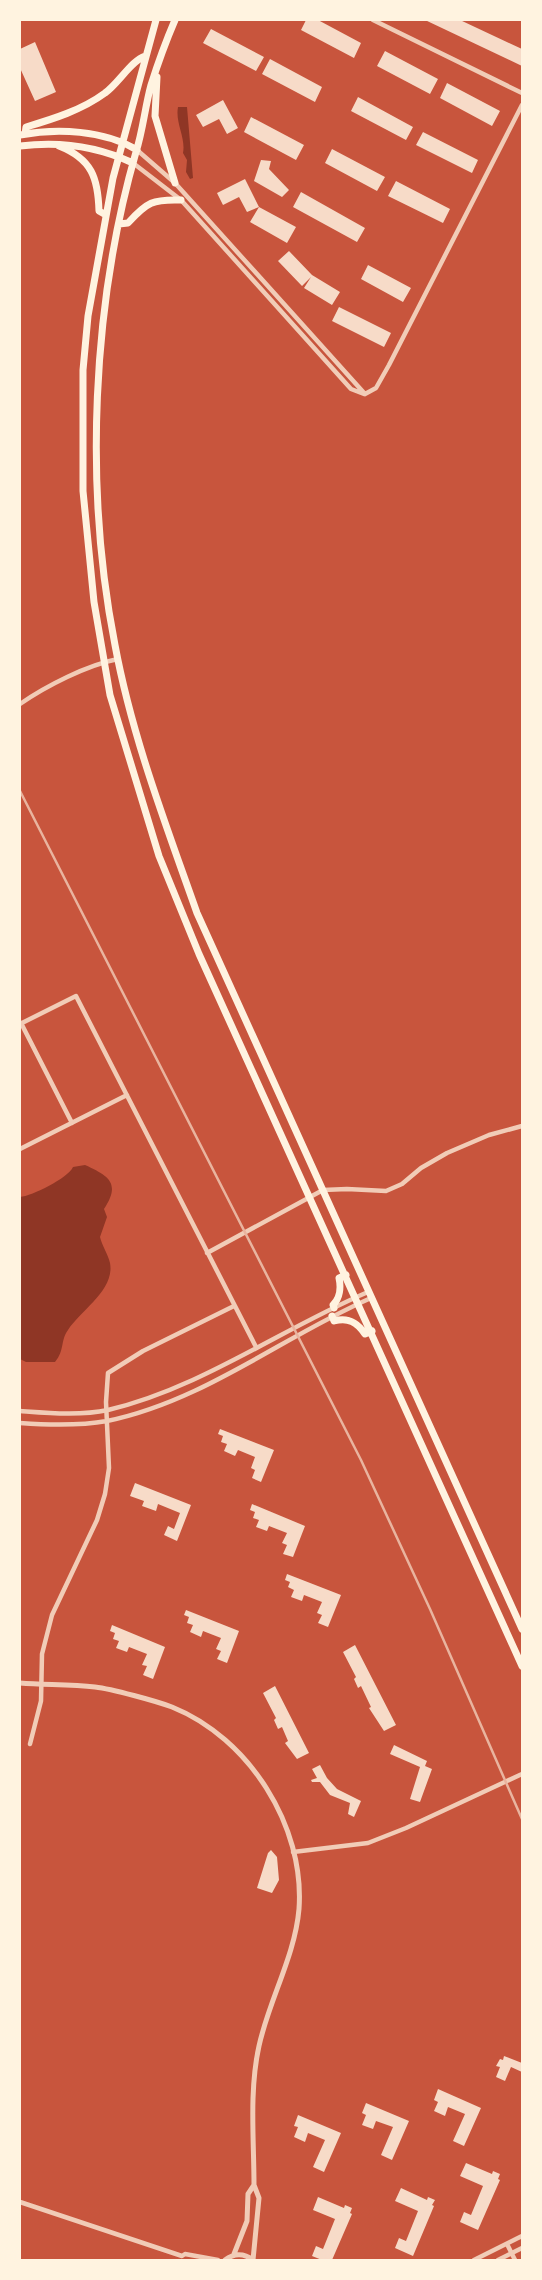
<svg xmlns="http://www.w3.org/2000/svg" width="542" height="2280" viewBox="0 0 542 2280" font-family="Figtree,sans-serif">
	<style>
		.water { fill: #8f3625 }
		.building { fill: #f7dbc8 }
		.lines { fill: none; stroke-linecap: round; stroke-linejoin: round }
		.minor { stroke: #f1ccb7; stroke-width: 4.5 }
		.tertiary { stroke: #f1ccb7; stroke-width: 5 }
		.primary { stroke: #fff3e0; stroke-width: 7 }
		.rail { stroke: #e9b49f; stroke-width: 2.5 }
	</style>
	<rect width="100%" height="100%" fill="#c8553d"/>
	<path class="water" d="M178 107H187L193 178 190 179 186 172 187 160 183 153C186 138 175 123 178 107Z
		M85 1165C109 1176 121 1183 104 1209L107 1217 100 1237C102 1246 108 1254 110 1263 115 1290 81 1310 68 1330 60 1341 65 1350 55 1362H26L20 1359V1197C32 1196 68 1178 73 1167Z"/>
	<path class="building" d="M306 20H318L361 43 354 58 301 30Z
		M425 20H460L522 49V66Z
		M211 29 264 57 256 71 203 43Z
		M35 42 56 92 35 101 20 68V49Z
		M385 51 438 79 430 94 377 66Z
		M270 59 322 87 315 102 262 74Z
		M447 83 500 111 492 126 440 98Z
		M358 97 413 127 406 140 351 111Z
		M223 100 238 128 227 134 219 119 203 127 196 115Z
		M251 117 304 145 296 160 244 132Z
		M423 132 478 160 472 173 416 145Z
		M332 149 385 177 377 191 325 163Z
		M261 160 271 161 269 169 289 190 282 197 254 181Z
		M245 179 259 207 247 212 239 197 223 205 217 193Z
		M396 181 450 209 443 223 388 196Z
		M301 192 365 228 357 242 293 207Z
		M259 207 296 227 287 243 250 222Z
		M289 251 312 275 340 292 332 305 304 288 311 277 302 286 278 261Z
		M368 265 411 288 403 302 361 279Z
		M339 307 391 333 384 347 332 321Z
		M220 1429 274 1450 261 1482 252 1478 255 1470 251 1468 255 1457 238 1450 235 1456 224 1451 227 1444 221 1442 223 1436 218 1434Z
		M135 1483 191 1505 177 1541 164 1535 168 1526 174 1529 180 1513 158 1504 156 1511 142 1506 144 1501 130 1496Z
		M252 1504 305 1526 293 1557 283 1554 287 1545 282 1543 287 1533 269 1526 267 1531 256 1527 259 1520 253 1518 255 1512 250 1510Z
		M287 1574 341 1595 328 1627 318 1623 322 1615 317 1613 322 1602 304 1595 302 1601 291 1597 294 1590 288 1587 290 1582 285 1580Z
		M186 1610 239 1631 227 1663 217 1659 221 1651 216 1649 221 1638 203 1631 201 1637 190 1632 193 1625 187 1623 189 1617 184 1615Z
		M112 1625 165 1647 153 1679 143 1675 147 1666 142 1665 147 1654 129 1647 127 1652 116 1648 119 1641 113 1639 115 1633 110 1631Z
		M355 1645 396 1725 384 1731 369 1708 371 1707 361 1686 358 1688 354 1679 356 1677 343 1652Z
		M275 1686 309 1753 297 1759 285 1743 288 1741 282 1727 278 1729 274 1720 276 1718 263 1693Z
		M394 1745 427 1761 425 1766 432 1769 420 1802 410 1799 420 1767 390 1754Z
		M320 1765 327 1778 337 1789 361 1801 354 1817 348 1814 350 1803 330 1795 320 1782H312L311 1780 317 1778 312 1769Z
		M271 1850 277 1857 279 1880 272 1893 257 1888 268 1853Z
		M504 2056 522 2063V2072L511 2067 505 2081 496 2077 500 2067 496 2066 500 2059 503 2060Z
		M438 2089 481 2108 464 2146 453 2141 465 2114 448 2107 445 2116 434 2111 438 2102 434 2100Z
		M366 2103 409 2121 392 2160 381 2155 393 2127 376 2121 373 2129 362 2125 366 2115 362 2113Z
		M298 2115 341 2133 324 2172 313 2167 325 2140 308 2133 305 2142 294 2137 298 2127 294 2126Z
		M466 2163 492 2174 493 2171 500 2174 498 2179 500 2180 478 2230 460 2222 464 2212 471 2215 483 2186 460 2176Z
		M401 2188 427 2200 428 2197 435 2200 432 2205 434 2206 413 2256 395 2248 399 2238 406 2241 418 2211 395 2201Z
		M318 2197 344 2208 345 2205 352 2208 350 2213 352 2214 332 2260H322L312 2256 316 2246 323 2249 335 2219 313 2210Z"/>
	<g class="lines">
		<path class="minor" d="M373 20 522 93
			M137 150 175 183 365 394
			M133 163 181 200 351 389 364 394
			M365 394 376 388 389 365 522 105
			M20 704C46 686 87 665 118 659
			M21 1023 72 1123
			M20 1024 76 996 256 1347
			M20 1149 127 1095
			M207 1253 323 1190 347 1189 386 1191 402 1184 421 1168 447 1153 489 1135 522 1126
			M20 1411C48 1413 80 1416 108 1410 201 1388 281 1329 368 1292
			M20 1423C48 1425 79 1426 107 1421 204 1401 282 1337 371 1298
			M30 1744 41 1701 42 1654 52 1615 97 1520 105 1494 109 1468 106 1402 108 1373 143 1351 234 1306
			M293 1852 368 1843 406 1828 522 1774
			M20 2202 182 2256 185 2254 218 2260
			M507 2244 515 2260
			M474 2260 522 2236
			M498 2260 522 2248"/>
		<path class="tertiary" d="M20 1683C45 1685 70 1684 95 1687 112 1689 156 1701 172 1707 249 1738 305 1826 299 1909 295 1956 269 2000 259 2046 249 2091 254 2140 254 2185L259 2198 253 2260
			M234 2254 247 2221 248 2194 254 2185
			M225 2260C234 2253 244 2253 253 2260"/>
		<path class="primary" d="M156 20 113 178 88 316 83 370V491L94 602 110 695 159 856 199 954 522 1666
			M175 20C166 41 158 63 151 85 145 107 143 130 136 152 92 305 84 488 115 645 132 737 166 825 197 913L522 1629
			M157 77 155 116 175 183
			M25 134 26 127C53 119 82 110 105 93 118 84 132 60 145 56
			M20 135C57 128 104 130 137 150
			M20 146C59 141 97 146 133 163
			M59 146C92 159 98 178 99 211L106 215
			M119 224 128 223C147 202 153 199 181 200
			M334 1308 333 1305C340 1298 341 1287 339 1278L346 1275
			M332 1316 334 1321C348 1317 357 1322 365 1334L372 1331"/>
		<path class="rail" d="M20 791 361 1460 430 1609 522 1819"/>
	</g>
	<rect width="542" height="2280" fill="none" stroke="#fff3e0" stroke-width="42"/>
</svg>
